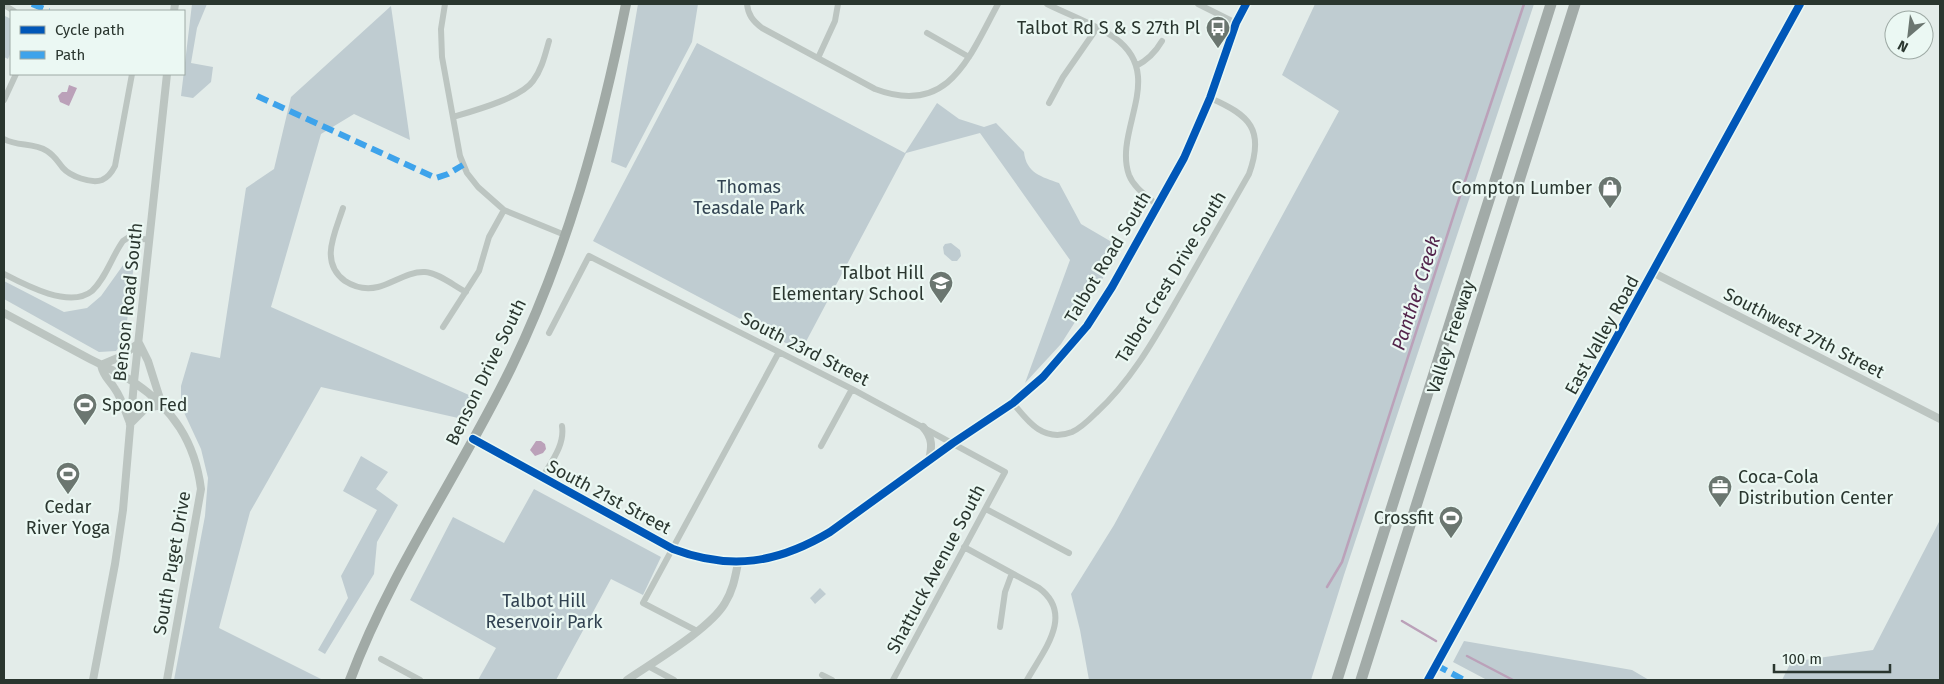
<svg xmlns="http://www.w3.org/2000/svg" width="1944" height="684" viewBox="0 0 1944 684" font-family="'Fira Sans',sans-serif">
	<style>
		.green { fill: #bfccd1 }
		.water { fill: #bba1b9 }
		.lines { fill: none; stroke-linecap: round; stroke-linejoin: round }
		.stream { stroke: #bba1b9; stroke-width: 2.5 }
		.minor { stroke: #bcc5c1; stroke-width: 6 }
		.tertiary { stroke: #bcc5c1; stroke-width: 8 }
		.primary { stroke: #a1aaa6; stroke-width: 10 }
		.motorway { stroke: #a2aba8; stroke-width: 11 }
		.quiet { stroke: #3ea3eb; stroke-width: 6; stroke-dasharray: 12 6; stroke-linecap: butt }
		.cycleway-casing { stroke: #ebf8f3; stroke-width: 11 }
		.cycleway { stroke: #0057b8; stroke-width: 8 }
		.labels { text-anchor: middle; dominant-baseline: central; stroke-width: 4.5; stroke-linejoin: round; paint-order: stroke }
		.poi-label { font-size: 18px; fill: #2a362f; stroke: #ebf8f3; text-anchor: end }
		.park-label { font-size: 18px; fill: #314251; stroke: #ebf8f3 }
		.street-label { font-size: 18px; fill: #2a362f; stroke: #ebf8f3 }
		.water-label { font-size: 19px; font-style: italic; fill: #53244b; stroke: #ebf8f3 }
	</style>
	<rect width="100%" height="100%" fill="#e3ece9"/>
	<path class="green" d="M192 4H207L197 28 191 63 213 67 211 82 193 98 181 96Z
		M638 4H698L692 42 626 168 611 162Z
		M1315 4H1534L1344 575 1311 680H1089L1080 630 1071 594 1114 525 1339 111 1282 75Z
		M391 6 410 140 354 114 321 134 271 307 478 399 467 420 321 387 250 512 219 628 323 680H174L205 516 208 478 201 449 181 406V386L191 352 220 358 246 188 274 169 291 97Z
		M5 16 11 19V52L8 59 4 57V20Z
		M697 43 905 153 937 103 959 119 984 127 996 123 1024 152C1026 173 1042 177 1059 183L1081 224 1122 248 1061 344 1025 383 1070 260 980 133 906 153 801 351 593 241Z
		M951 243 960 250 961 256 957 261H952L944 254 943 247 945 244Z
		M136 247 125 338 116 351 99 352 4 299V281L64 312 87 308 101 296Z
		M361 456 388 472 376 489 398 505 377 542 374 574 325 654 318 650 348 598 341 576 377 510 343 491Z
		M534 489 661 557 643 595 611 579 556 680H478L496 648 410 600 453 517 504 543Z
		M1940 520V680H1782L1791 662 1873 650Z
		M820 588 826 594 815 604 810 598Z
		M1464 641 1632 670 1649 680H1487L1453 662Z"/>
	<path class="water" d="M69 85 77 88 69 106 60 102 58 96 62 92H67Z
		M536 441H541L545 444 546 449 543 453 535 456 530 450Z"/>
	<g class="lines">
		<path class="stream" d="M1327 587 1342 562 1455 211 1524 4
			M1402 621 1436 641
			M1467 656 1513 680"/>
		<path class="minor" d="M445 4 441 29 442 57 460 156 467 173 478 187 504 210 565 235
			M747 4C748 15 753 21 762 28L875 89C949 117 969 57 998 4
			M1047 4C1069 15 1095 24 1115 38 1167 76 1113 130 1129 175 1134 188 1147 196 1157 205
			M1198 4 1236 23
			M4 5 14 11
			M927 33 969 57
			M818 58 835 21 838 4
			M1136 66C1148 60 1155 53 1162 41
			M4 100 16 74
			M1049 103 1063 77 1097 28
			M453 117C473 111 521 98 533 81 542 69 545 55 549 41
			M4 139C18 147 33 142 47 151 55 156 57 161 63 168 70 176 91 184 102 180 109 177 112 172 115 166L132 74
			M343 208C335 233 319 262 345 281 356 288 366 290 378 287 393 283 409 271 425 272 439 273 454 286 466 292
			M4 274C25 285 70 309 92 291 106 278 112 256 123 241L129 237 150 240
			M443 327 479 271 489 237 504 210
			M549 333 589 256 852 389 1005 472 893 680
			M1013 403C1028 422 1044 443 1072 432 1081 428 1089 420 1096 413 1133 379 1156 336 1181 293 1204 253 1226 214 1249 174 1265 130 1250 115 1210 98
			M821 446 852 389
			M542 478C551 462 565 445 562 426
			M986 509 1069 553
			M964 547 1039 588C1075 615 1043 651 1027 680
			M1000 627 1005 592 1012 573
			M697 631 643 603 779 352
			M381 659 420 680
			M648 666 674 680
			M822 675 832 680"/>
		<path class="tertiary" d="M174 11 175 4
			M1654 273 1940 419
			M4 313C32 328 60 343 88 358 103 366 121 373 135 383 173 409 195 442 201 489L167 680
			M139 343 148 361 162 405
			M101 365C104 378 109 379 115 389 122 399 125 411 130 423
			M101 365 120 357 139 343
			M130 424 146 408 162 405
			M923 427C933 438 932 447 929 460
			M473 439 673 549C731 571 778 563 830 532L953 443 1013 403 1043 377 1087 326 1112 287 1184 158 1210 98 1236 23 1246 4
			M93 680 115 564 123 510 134 382 167 74
			M627 680C653 662 710 629 725 603 733 590 735 578 738 563
			M1428 680 1800 4"/>
		<path class="primary" d="M350 680C391 570 460 473 511 368 567 253 601 128 626 4"/>
		<path class="motorway" d="M1337 680 1551 4
			M1361 680 1575 4"/>
		<path class="quiet" d="M32 4 49 11
			M257 96 436 178 448 174 463 165
			M1436 665 1464 680"/>
		<defs>
			<path id="cycleway" d="M473 439 673 549C731 571 778 563 830 532L953 443 1013 403 1043 377 1087 326 1112 287 1184 158 1210 98 1236 23 1246 4
				M1428 680 1800 4"/>
		</defs>
		<use href="#cycleway" class="cycleway-casing"/>
		<use href="#cycleway" class="cycleway"/>
	</g>
	<defs>
		<symbol id="bus-pin" viewBox="-11 -11 22 30"><path d="M0 17L-7.5 6A9.5 9.5 0 1 1 7.5 6Z" fill="#6b7670" stroke="#ebf8f3"/><path d="M-5-6H5V4H4V6H2V4H-2V6H-4V4H-5ZM-3.5-4V0h7V-4ZM-3.5 1.2v1.5H-2V1.2ZM2 1.2v1.5H3.5V1.2Z" fill="#fff"/></symbol>
		<symbol id="shop-pin" viewBox="-11 -11 22 30"><path d="M0 17L-7.5 6A9.5 9.5 0 1 1 7.5 6Z" fill="#6b7670" stroke="#ebf8f3"/><path d="M-5-2.5h2.3a2.7 3.5 0 0 1 5.4 0H5L5.5 6h-11ZM-1.5-2.5h3a1.5 2.3 0 0 0-3 0Z" fill="#fff"/></symbol>
		<symbol id="school-pin" viewBox="-11 -11 22 30"><path d="M0 17L-7.5 6A9.5 9.5 0 1 1 7.5 6Z" fill="#6b7670" stroke="#ebf8f3"/><path d="M0-5L7-2L0 1L-7-2ZM-4 1L0 2.5L4 1V4Q0 6-4 4Z" fill="#fff"/></symbol>
		<symbol id="stadium-pin" viewBox="-11 -11 22 30"><path d="M0 17L-7.5 6A9.5 9.5 0 1 1 7.5 6Z" fill="#6b7670" stroke="#ebf8f3"/><path d="M0-5a6.5 5 0 1 0 0 10a6.5 5 0 1 0 0-10ZM-3.5-1.8h7v3.6h-7Z" fill="#fff"/></symbol>
		<symbol id="office-pin" viewBox="-11 -11 22 30"><path d="M0 17L-7.5 6A9.5 9.5 0 1 1 7.5 6Z" fill="#6b7670" stroke="#ebf8f3"/><path d="M-6-3h4V-5.5h4V-3h4V5H-6ZM-1-4.5V-3h2v-1.5ZM-6 0V1H6V0Z" fill="#fff"/></symbol>
	</defs>
	<g fill-rule="evenodd">
		<use href="#bus-pin" x="1204" y="14" width="28" height="38"/>
		<use href="#shop-pin" x="1596" y="174" width="28" height="38"/>
		<use href="#school-pin" x="927" y="269" width="28" height="38"/>
		<use href="#stadium-pin" x="71" y="391" width="28" height="38"/>
		<use href="#stadium-pin" x="54" y="460" width="28" height="38"/>
		<use href="#office-pin" x="1706" y="473" width="28" height="38"/>
		<use href="#stadium-pin" x="1437" y="504" width="28" height="38"/>
	</g>
	<g class="labels">
		<g class="poi-label">
			<text x="1200" y="28">Talbot Rd S &amp; S 27th Pl</text>
			<text x="1592" y="188">Compton Lumber</text>
			<text x="924" y="273">Talbot Hill<tspan x="924" dy="21">Elementary School</tspan></text>
			<text x="102" y="405" text-anchor="start">Spoon Fed</text>
			<text x="1738" y="477" text-anchor="start">Coca-Cola<tspan x="1738" dy="21">Distribution Center</tspan></text>
			<text x="68" y="507" text-anchor="middle">Cedar<tspan x="68" dy="21">River Yoga</tspan></text>
			<text x="1434" y="518">Crossfit</text>
		</g>
		<g class="park-label">
			<text x="749" y="187">Thomas<tspan x="749" dy="21">Teasdale Park</tspan></text>
			<text x="544" y="601">Talbot Hill<tspan x="544" dy="21">Reservoir Park</tspan></text>
		</g>
		<g class="street-label">
			<text transform="translate(1108 257) rotate(-59)">Talbot Road South</text>
			<text transform="translate(1171 277) rotate(-59)">Talbot Crest Drive South</text>
			<text transform="translate(128 302) rotate(-84)">Benson Road South</text>
			<text transform="translate(1804 333) rotate(27)">Southwest 27th Street</text>
			<text transform="translate(1602 335) rotate(-61)">East Valley Road</text>
			<text transform="translate(1451 337) rotate(-72)">Valley Freeway</text>
			<text transform="translate(805 349) rotate(27)">South 23rd Street</text>
			<text transform="translate(486 372) rotate(-64)">Benson Drive South</text>
			<text transform="translate(609 497) rotate(28)">South 21st Street</text>
			<text transform="translate(172 563) rotate(-80)">South Puget Drive</text>
			<text transform="translate(936 569) rotate(-62)">Shattuck Avenue South</text>
		</g>
		<g class="water-label">
			<text transform="translate(1416 293) rotate(-72)">Panther Creek</text>
		</g>
	</g>
	<rect width="1944" height="684" fill="none" stroke="#2a362f" stroke-width="10"/>
	<rect x="10" y="10" width="175" height="65" fill="#ebf8f3" stroke="#9eaaa5"/>
	<rect x="20" y="26" width="25" height="8" fill="#0057b8" stroke="#9eaaa5"/>
	<text x="55" y="35" font-size="15" fill="#2a362f">Cycle path</text>
	<rect x="20" y="51" width="25" height="8" fill="#3ea3eb" stroke="#9eaaa5"/>
	<text x="55" y="60" font-size="15" fill="#2a362f">Path</text>
	<g transform="translate(1909 35) rotate(208)"><circle r="24" fill="#ebf8f3" stroke="#9eaaa5"/>
	<path d="M0-4L9 19L0 12L-9 19Z" fill="#6b7670"/>
	<text y="-8" font-size="14" font-weight="bold" text-anchor="middle" fill="#2a362f">N</text>
	</g>
	<path d="M1774 664v8h116v-8" fill="none" stroke="#2a362f" stroke-width="2.5"/>
	<text x="1782" y="664" font-size="15" fill="#2a362f" stroke="#ebf8f3" stroke-width="4" paint-order="stroke">100 m</text>
</svg>
